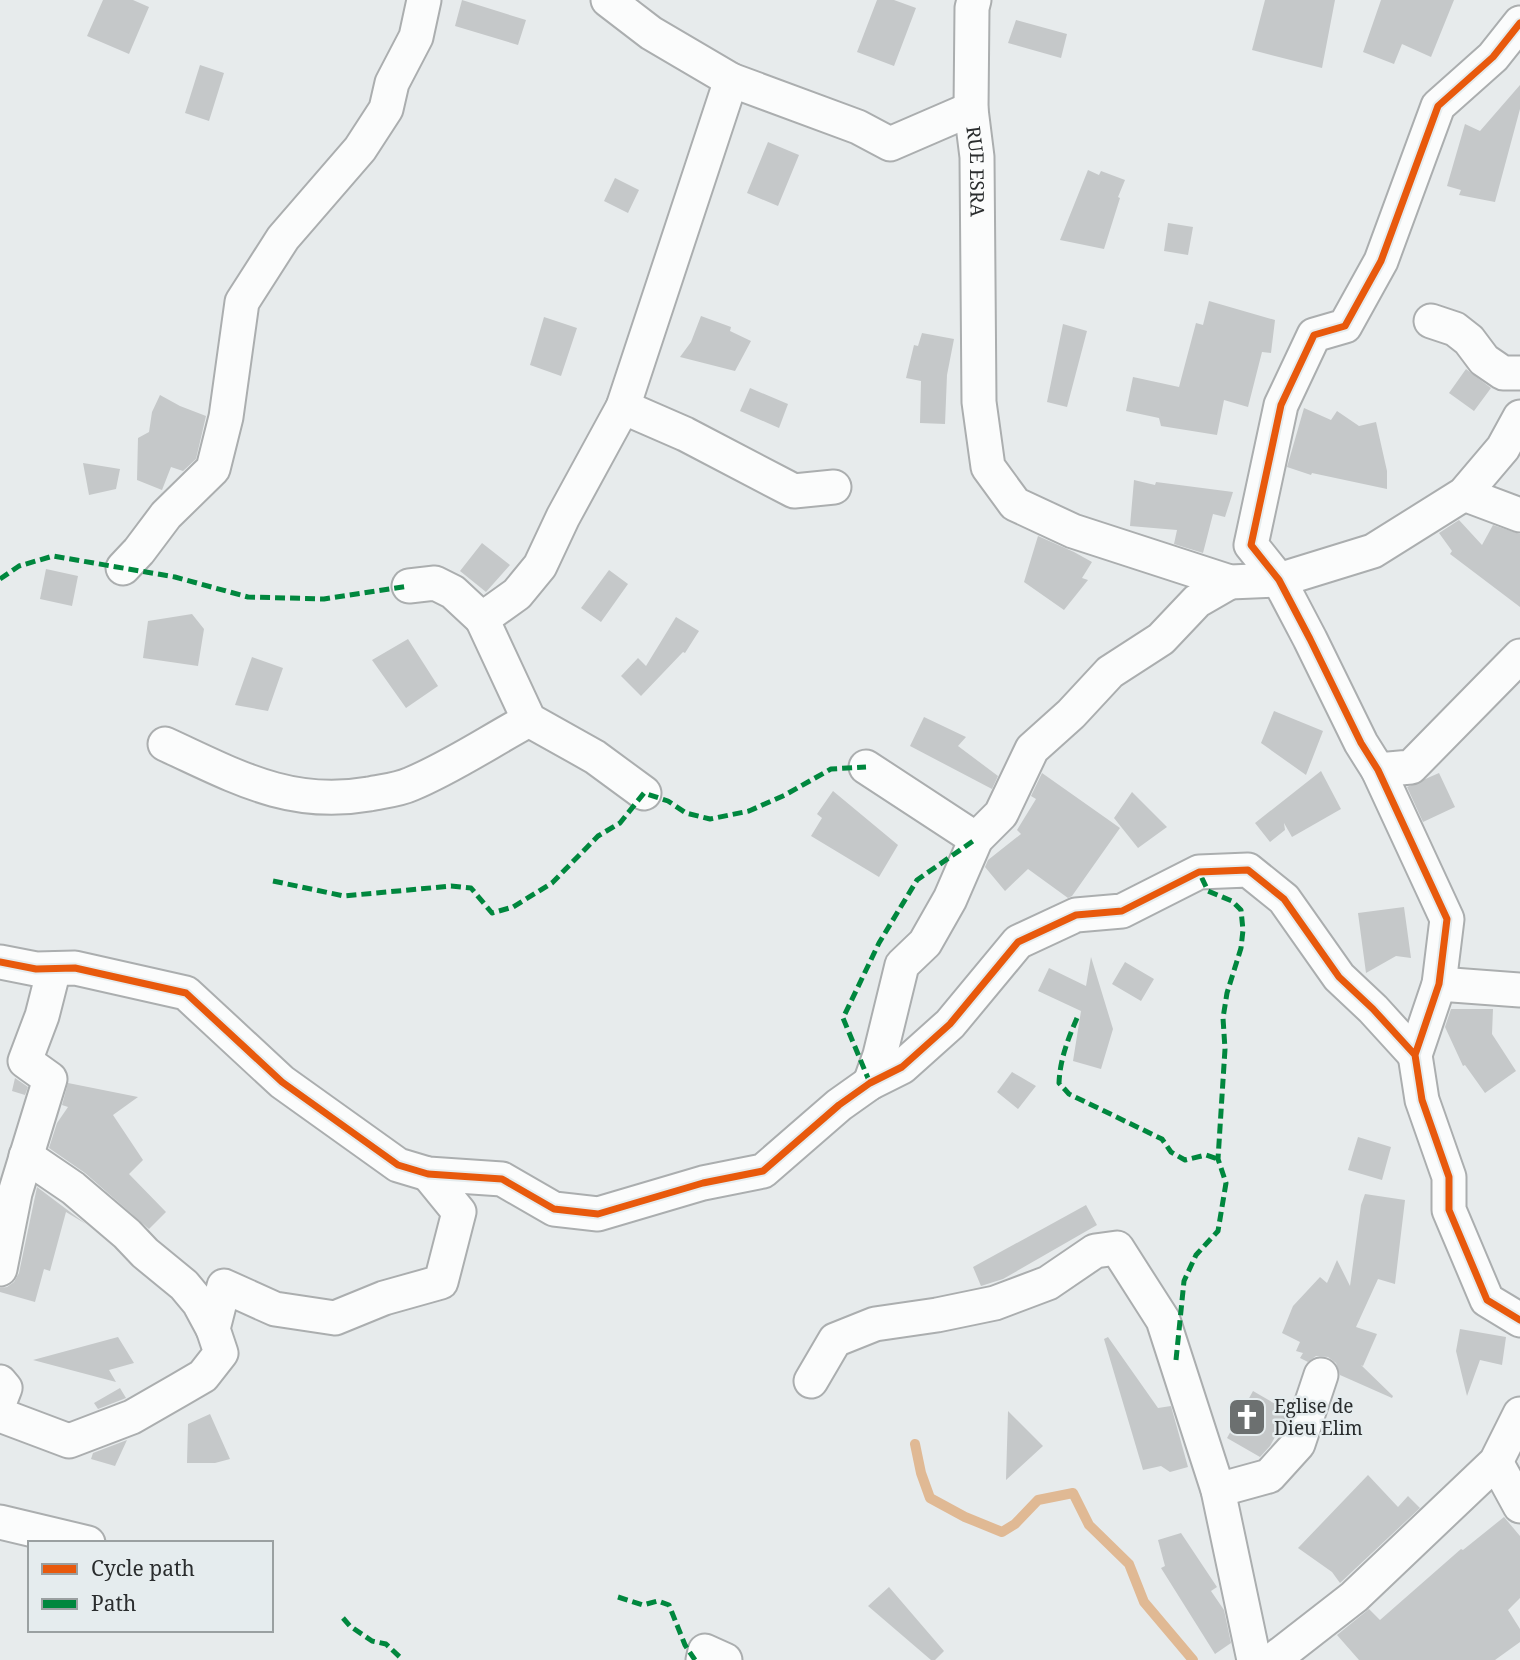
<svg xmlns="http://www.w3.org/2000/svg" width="1520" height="1660" viewBox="0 0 1520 1660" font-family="'Noto Serif',serif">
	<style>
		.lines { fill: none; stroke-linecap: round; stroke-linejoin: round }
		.stream { stroke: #e0b994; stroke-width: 10 }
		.building { fill: #c5c8c9 }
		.minor-casing { stroke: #abaeaf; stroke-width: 37 }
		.minor { stroke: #fbfcfc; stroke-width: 33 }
		.quiet { stroke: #00873e; stroke-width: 5; stroke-dasharray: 10 5; stroke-linecap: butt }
		.cycleway-casing { stroke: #e5ecee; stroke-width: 11 }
		.cycleway { stroke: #e8590c; stroke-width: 7 }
		.labels { text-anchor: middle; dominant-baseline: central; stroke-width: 5; stroke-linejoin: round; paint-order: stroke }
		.street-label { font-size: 19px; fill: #2a2d2e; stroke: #e5ecee }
		.poi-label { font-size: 19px; fill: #2a2d2e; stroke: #e5ecee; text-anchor: start }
	</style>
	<rect width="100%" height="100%" fill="#e7ebec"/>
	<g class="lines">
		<path class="stream" d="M915 1444 921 1473 930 1498 965 1517 1002 1532 1015 1524 1038 1500 1073 1493 1089 1525 1129 1564 1144 1602 1193 1660"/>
	</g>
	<path class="building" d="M103 0H133L149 7 129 54 87 36Z
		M462 0 526 20 518 45 455 26Z
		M877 0H894L916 8 894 66 857 52Z
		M1265 0H1335L1322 68 1252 50Z
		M1381 0H1454L1431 57 1402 44 1394 64 1363 52Z
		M1016 20 1067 34 1061 58 1008 43Z
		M200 65 224 73 209 121 185 113Z
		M1520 85V109L1495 202 1459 195 1461 190 1447 186 1465 124 1480 131Z
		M768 142 799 155 778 206 747 193Z
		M1088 170 1099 175 1101 171 1125 180 1118 197 1120 198 1104 249 1060 240Z
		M615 178 639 190 628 213 604 201Z
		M1168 223 1193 227 1188 255 1164 251Z
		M1209 301 1275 320 1271 353 1262 352 1248 407 1224 400 1217 435 1161 426 1159 418 1126 411 1133 377 1179 387 1196 323 1203 325Z
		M701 316 731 327 730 331 751 341 735 371 680 357 691 342Z
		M544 317 577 328 561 376 530 365Z
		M1063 324 1087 331 1067 407 1047 402Z
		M922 333 954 339 947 375 945 424 920 423 921 381 906 378 914 345 918 346Z
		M1466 369 1491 388 1474 411 1449 393Z
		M750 388 788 404 779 428 740 411Z
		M160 395 180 406 206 416 196 459 183 471 171 467 162 490 137 480 138 438 149 432 152 412Z
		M1304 408 1331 420 1337 411 1359 426 1376 422 1387 471V489L1312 473 1311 475 1287 467Z
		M83 463 120 469 116 489 89 495Z
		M1134 480 1155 485 1156 482 1233 492 1225 517 1213 514 1203 553 1174 544 1177 530 1130 526Z
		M1459 520 1482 545 1493 525 1520 534V607L1450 554 1452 551 1439 533Z
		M1038 536 1074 552 1092 562 1082 578 1088 580 1064 610 1024 582Z
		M482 543 510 565 486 592 460 571Z
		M46 569 78 576 72 606 40 599Z
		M609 570 628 584 601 622 581 608Z
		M192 614 204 629 198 666 143 658 148 621Z
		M676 617 699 631 685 653 683 652 641 696 621 676 638 658 646 666Z
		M408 639 438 686 406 708 372 660Z
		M252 657 283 668 268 711 235 705Z
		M1274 711 1323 731 1306 775 1261 743Z
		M924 717 966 737 958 746 998 776 992 789 910 746Z
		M1321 771 1341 809 1292 837 1284 823 1285 830 1270 842 1255 823Z
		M1042 773 1120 828 1072 896 1068 898 1028 869 1005 891 985 867 988 860 1021 834 1017 830 1036 799 1031 796Z
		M1439 773 1455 807 1423 822 1407 787Z
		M833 791 898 845 879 877 811 836 822 818 817 814Z
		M1132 792 1167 827 1138 848 1114 818Z
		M1404 907 1411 958 1396 956 1366 973 1358 913Z
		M1091 957 1113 1029 1101 1069 1073 1061 1081 1011 1038 991 1049 968 1086 986Z
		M1125 962 1154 979 1141 1001 1112 984Z
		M1451 1009H1493L1492 1034 1516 1071 1485 1093 1465 1065 1463 1066 1445 1027Z
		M1012 1072 1036 1086 1018 1109 997 1092Z
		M15 1078 28 1087 25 1095 12 1091Z
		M68 1083 138 1097 113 1115 143 1160 129 1174 166 1212 149 1229 85 1173 49 1148 57 1123 68 1107 62 1105Z
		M1358 1137 1391 1147 1382 1180 1348 1170Z
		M37 1187 86 1224 66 1212 50 1271 44 1269 35 1302 0 1292V1288L7 1287 14 1282 19 1273Z
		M1365 1194 1405 1200 1395 1284 1378 1279 1356 1327 1377 1334 1363 1366 1361 1365 1393 1396 1392 1398 1340 1375 1336 1363 1328 1357 1316 1356 1308 1362 1300 1358 1303 1353 1296 1351 1300 1342 1282 1333 1293 1306 1320 1277 1327 1283 1337 1260 1350 1286 1361 1205Z
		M1086 1205 1097 1225 1003 1279 981 1286 973 1267Z
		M1460 1329 1506 1337 1502 1365 1480 1360 1467 1396 1456 1351Z
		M118 1337 134 1363 109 1370 116 1382 33 1360Z
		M1108 1337 1158 1408 1171 1406 1188 1467 1170 1472 1161 1466 1143 1470 1104 1339Z
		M120 1388 126 1398 98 1409 94 1403Z
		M1253 1391 1289 1412 1270 1446 1260 1457 1227 1438Z
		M1008 1411 1043 1446 1006 1480 1007 1445Z
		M210 1414 230 1459 215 1463H187L188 1424Z
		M127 1440 115 1466 91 1459 93 1453Z
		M1368 1475 1398 1507 1408 1496 1420 1508 1340 1583 1332 1572 1298 1548Z
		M1504 1517 1520 1536V1598L1508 1610 1520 1629V1642L1495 1660H1359L1337 1635 1369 1609 1380 1620 1461 1549 1463 1550Z
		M1181 1533 1217 1587 1211 1591 1224 1610 1231 1643 1215 1654 1161 1568 1165 1566 1158 1540Z
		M889 1587 944 1651 935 1660H931L868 1606Z"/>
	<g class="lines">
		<defs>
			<g id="minor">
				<path id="s1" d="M974 0 972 8 971 109 977 157 979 402 988 467 1015 504 1073 531 1230 582 1279 580 1373 551 1464 494 1503 448 1520 417"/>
				<path d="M1520 23 1493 57 1438 106 1381 261 1345 326 1314 335 1281 405 1251 545 1279 580 1310 639 1361 743 1378 770 1447 919 1439 984 1415 1055 1422 1100 1449 1177V1210L1487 1300 1520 1320"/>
				<path d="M731 80 858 127 890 144 971 109"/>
				<path d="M1431 321 1455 329 1469 340 1484 360 1503 373H1520"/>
				<path d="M623 407 685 434 794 491 834 487"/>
				<path d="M1464 494 1520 515"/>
				<path d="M123 568 139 551 166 515 213 469 226 417 242 302 283 238 360 149 386 109 392 83 416 37 424 0"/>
				<path d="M409 586 435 583 453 592 482 619 517 594 540 566 563 517 623 407 731 80 651 33 608 0"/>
				<path d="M482 619 529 720 595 757 644 793"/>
				<path d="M165 744C235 776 289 808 369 794 383 791 398 790 411 784 452 767 490 741 529 720"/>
				<path d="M866 767 976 839"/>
				<path d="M1378 770 1411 767 1520 656"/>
				<path d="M0 962 36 969 75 968 186 993 282 1082 398 1165 428 1174 502 1179 554 1209 598 1214 703 1183 763 1171 839 1105 870 1083 902 1067 950 1024 1018 942 1076 915 1122 911 1199 872 1248 870 1284 899 1339 977 1373 1009 1415 1055"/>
				<path d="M1439 984 1520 990"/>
				<path d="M870 1083 880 1055 902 965 925 943 950 899 976 839 1001 814 1032 749 1071 714 1110 672 1161 639 1197 601 1230 582"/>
				<path d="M26 1156 73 1188 127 1234 145 1253 184 1285 199 1303 213 1329"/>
				<path d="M0 1269 15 1193 50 1079 25 1061 42 1016 54 969"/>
				<path d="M811 1381 835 1340 875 1324 937 1315 995 1303 1048 1283 1095 1251 1117 1248 1163 1320 1218 1490 1254 1660"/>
				<path d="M0 1382 5 1388 0 1401"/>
				<path d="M0 1415 69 1441 132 1417 179 1390 203 1376 221 1353 213 1329 224 1286 275 1309 335 1318 384 1298 441 1282 459 1212 428 1174"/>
				<path d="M1496 1462 1520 1506"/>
				<path d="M1218 1490 1269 1476 1298 1444 1321 1375"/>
				<path d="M0 1522 88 1543"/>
				<path d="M703 1660 705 1651 725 1660"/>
				<path d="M1273 1660 1354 1597 1496 1462 1520 1414"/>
			</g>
		</defs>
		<use href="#minor" class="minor-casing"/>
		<use href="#minor" class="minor"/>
		<path class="quiet" d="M0 579 19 566 53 556 175 577 248 597 324 599 409 586
			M273 881 344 896 451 886 471 888 492 913 513 907 552 883 598 836 620 823 644 793 668 801 686 813 710 819 749 811 785 795 831 769 866 767
			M1077 1018C1068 1039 1060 1059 1059 1083L1069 1094 1162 1139 1171 1152 1185 1160 1206 1155 1218 1159
			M870 1083 843 1018 879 943 917 880 976 839
			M1176 1360 1184 1281 1196 1255 1218 1231 1226 1183 1218 1159 1225 1049 1223 1018 1227 993 1241 948 1243 930 1241 910 1232 901 1208 891 1199 872
			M618 1597 643 1605 658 1601 669 1605 685 1645 695 1660
			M343 1618 350 1626 372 1641 386 1644 403 1660"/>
		<defs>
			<path id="cycleway" d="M1520 23 1493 57 1438 106 1381 261 1345 326 1314 335 1281 405 1251 545 1279 580 1310 639 1361 743 1378 770 1447 919 1439 984 1415 1055 1422 1100 1449 1177V1210L1487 1300 1520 1320
				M0 962 36 969 75 968 186 993 282 1082 398 1165 428 1174 502 1179 554 1209 598 1214 703 1183 763 1171 839 1105 870 1083 902 1067 950 1024 1018 942 1076 915 1122 911 1199 872 1248 870 1284 899 1339 977 1373 1009 1415 1055"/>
		</defs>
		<use href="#cycleway" class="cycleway-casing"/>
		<use href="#cycleway" class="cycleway"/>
	</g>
	<defs>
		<symbol id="church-square" viewBox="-11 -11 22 22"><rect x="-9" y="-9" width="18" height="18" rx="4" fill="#6c7070" stroke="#e5ecee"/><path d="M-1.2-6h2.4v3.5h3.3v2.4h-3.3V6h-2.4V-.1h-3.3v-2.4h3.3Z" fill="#fff"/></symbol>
	</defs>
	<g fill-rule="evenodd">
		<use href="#church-square" x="1225" y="1395" width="44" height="44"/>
	</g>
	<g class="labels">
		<g class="street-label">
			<text stroke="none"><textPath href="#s1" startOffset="172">RUE ESRA</textPath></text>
		</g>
		<g class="poi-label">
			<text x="1274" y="1406">Eglise de<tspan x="1274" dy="22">Dieu Elim</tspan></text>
		</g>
	</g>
	<rect x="28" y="1541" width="245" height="91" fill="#e5ecee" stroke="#9aa0a1" stroke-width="2"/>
	<rect x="42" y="1564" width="35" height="10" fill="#e8590c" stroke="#9aa0a1" stroke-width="2"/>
	<text x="91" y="1576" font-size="21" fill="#2a2d2e">Cycle path</text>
	<rect x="42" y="1599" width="35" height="10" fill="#00873e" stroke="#9aa0a1" stroke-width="2"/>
	<text x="91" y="1611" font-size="21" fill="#2a2d2e">Path</text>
</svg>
